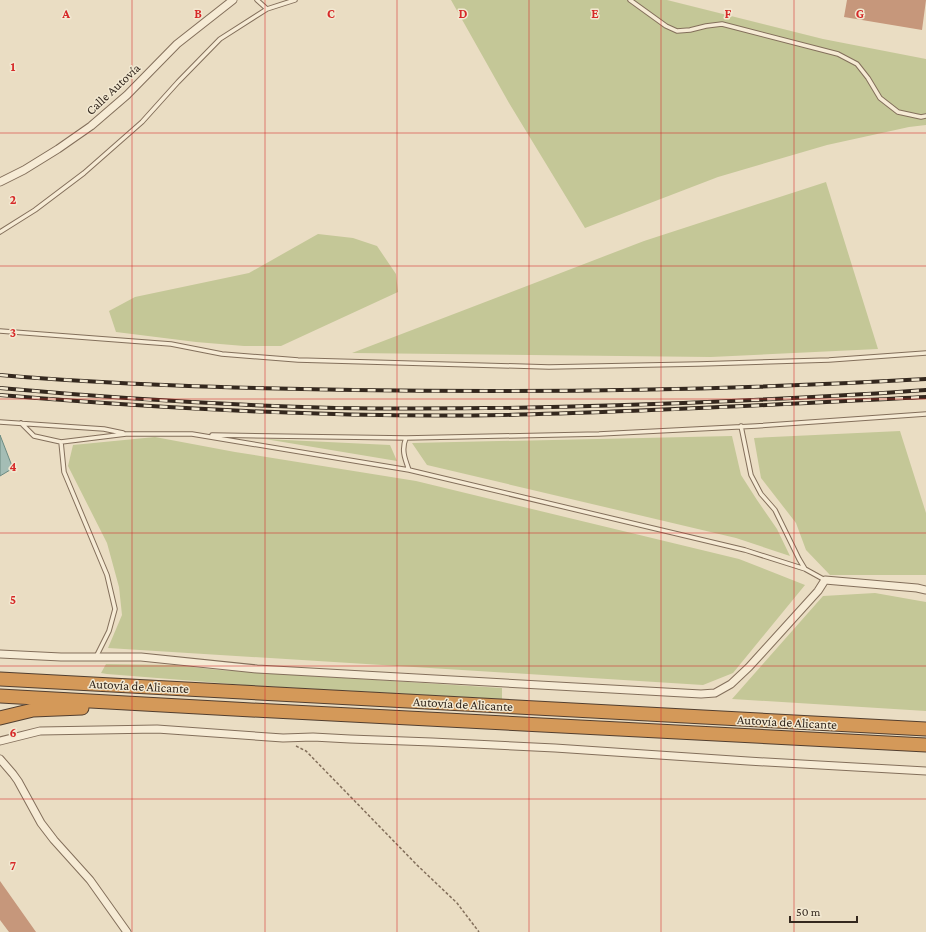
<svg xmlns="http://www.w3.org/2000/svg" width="926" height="932" viewBox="0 0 926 932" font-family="'Crimson Pro',serif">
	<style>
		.green { fill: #c4c797 }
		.water { fill: #a4bdb5; stroke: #6c8b82 }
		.building { fill: #c6977b }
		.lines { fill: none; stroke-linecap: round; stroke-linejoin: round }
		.service-casing { stroke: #836f5b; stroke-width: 5.5 }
		.minor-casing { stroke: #836f5b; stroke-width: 9 }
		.motorway-casing { stroke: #513e2f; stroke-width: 15 }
		.path { stroke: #836f5b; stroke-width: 1.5; stroke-dasharray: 3 2; stroke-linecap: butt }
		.service { stroke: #f6ebd5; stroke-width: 3.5 }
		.minor { stroke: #f6ebd5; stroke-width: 7 }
		.motorway { stroke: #d49959; stroke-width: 13 }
		.rail-casing { stroke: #34281e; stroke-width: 4 }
		.rail { stroke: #f2e8d1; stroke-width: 2.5; stroke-dasharray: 8; stroke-linecap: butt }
		.grid { fill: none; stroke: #d62828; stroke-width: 1; stroke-opacity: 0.55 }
		.labels { text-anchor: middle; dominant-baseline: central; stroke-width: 3; stroke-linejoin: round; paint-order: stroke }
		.street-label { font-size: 13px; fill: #34281e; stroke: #f2e8d1 }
		.grid-label { font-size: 13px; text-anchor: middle; font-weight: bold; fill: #d62828; stroke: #f2e8d1; stroke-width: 3; stroke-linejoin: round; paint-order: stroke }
	</style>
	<rect width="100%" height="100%" fill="#eaddc3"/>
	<path class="green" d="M451 0H667L823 39 926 59V125L909 127 827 145 718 177 585 228 509 103Z
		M826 182 878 349 711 357 352 353 644 241Z
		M318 234 353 238 377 246 396 274 398 292 281 346H244L196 342 116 332 109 311 135 297 249 273Z
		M900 431 926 513V575H830L806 550 796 523 761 478 754 438Z
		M732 436 741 475 757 500 777 529 790 556 736 538 427 465 412 443Z
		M155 437 235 452 416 481 739 559 805 585 733 673 703 685 108 648 122 615 119 587 107 543 68 466 73 445Z
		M265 439 390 445 397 461Z
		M875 593 926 602V711L732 699 823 596Z
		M106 664 175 665 219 670 502 688V699L245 685 107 674 101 673Z"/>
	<path class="water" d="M0 435 12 466 10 470 0 476Z"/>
	<path class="building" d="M847 0H926L922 30 844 17Z
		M0 881 36 932H9L0 920Z"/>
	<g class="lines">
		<defs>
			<path id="service" d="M630 0 666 26 677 31 690 30 706 26 722 24 838 54 857 64 868 78 880 98 898 112 921 117 926 116
				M267 9 295 0
				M0 232 35 210 84 173 142 122 178 82 220 39 267 9 257 0
				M0 331 171 344 222 354 298 360 549 367 699 364 829 360 926 353
				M0 422 104 429 123 433
				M21 423 34 436 61 442
				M741 426 751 475 761 494 775 510 799 559 805 569
				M212 435 406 438 599 434 756 426 926 414
				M406 438C401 450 405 459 409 470
				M96 657 109 631 115 609 107 575 64 472 61 442 126 434H192L409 470 745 550 805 569 825 580"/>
			<path id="minor" d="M0 182 24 170 58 149 91 126 127 95 177 44 233 0
				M0 654 61 657H141L257 669 701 694 715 693 731 684 749 667 818 591 825 580 917 588 926 590
				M0 741 40 731 157 729 283 738 313 737 350 739 432 742 555 748 748 761 926 771
				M0 759 13 774 18 781 41 823 54 840 90 880 127 932"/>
			<path id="motorway" d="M0 679 926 729
				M0 696 234 709 926 745
				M0 718 33 710 82 708"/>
		</defs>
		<use href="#service" class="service-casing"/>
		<use href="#minor" class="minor-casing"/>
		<use href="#motorway" class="motorway-casing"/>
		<path class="path" d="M296 746 306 751 417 865 457 903 479 932"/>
		<use href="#service" class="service"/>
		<use href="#minor" class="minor"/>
		<use href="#motorway" class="motorway"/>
		<defs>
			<path id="rail" d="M0 375C117 385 236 388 354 390 544 393 735 390 926 379
				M0 388C111 398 223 405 335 408 467 410 599 407 731 401 796 398 861 395 926 390
				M0 395C167 409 335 418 503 415 644 412 785 404 926 397"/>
		</defs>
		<use href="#rail" class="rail-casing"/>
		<use href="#rail" class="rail"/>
	</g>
	<path class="grid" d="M132 0V932M265 0V932M397 0V932M529 0V932M661 0V932M794 0V932M0 133H926M0 266H926M0 399H926M0 533H926M0 666H926M0 799H926"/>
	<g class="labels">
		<g class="street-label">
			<text transform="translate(113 89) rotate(-43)">Calle Autovía</text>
			<text transform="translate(139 686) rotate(3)">Autovía de Alicante</text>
			<text transform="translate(463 704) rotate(3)">Autovía de Alicante</text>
			<text transform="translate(787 722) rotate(3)">Autovía de Alicante</text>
		</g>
	</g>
	<g class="grid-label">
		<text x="66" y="18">A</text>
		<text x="198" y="18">B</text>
		<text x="331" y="18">C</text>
		<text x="463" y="18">D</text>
		<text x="595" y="18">E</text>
		<text x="728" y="18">F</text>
		<text x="860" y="18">G</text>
		<text x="13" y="71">1</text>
		<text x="13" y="204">2</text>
		<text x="13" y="337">3</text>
		<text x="13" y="471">4</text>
		<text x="13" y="604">5</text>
		<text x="13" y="737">6</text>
		<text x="13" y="870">7</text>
	</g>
	<path d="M790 916v6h67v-6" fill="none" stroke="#34281e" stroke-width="2"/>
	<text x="796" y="916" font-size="12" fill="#34281e" stroke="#f2e8d1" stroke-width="3" paint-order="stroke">50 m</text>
</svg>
